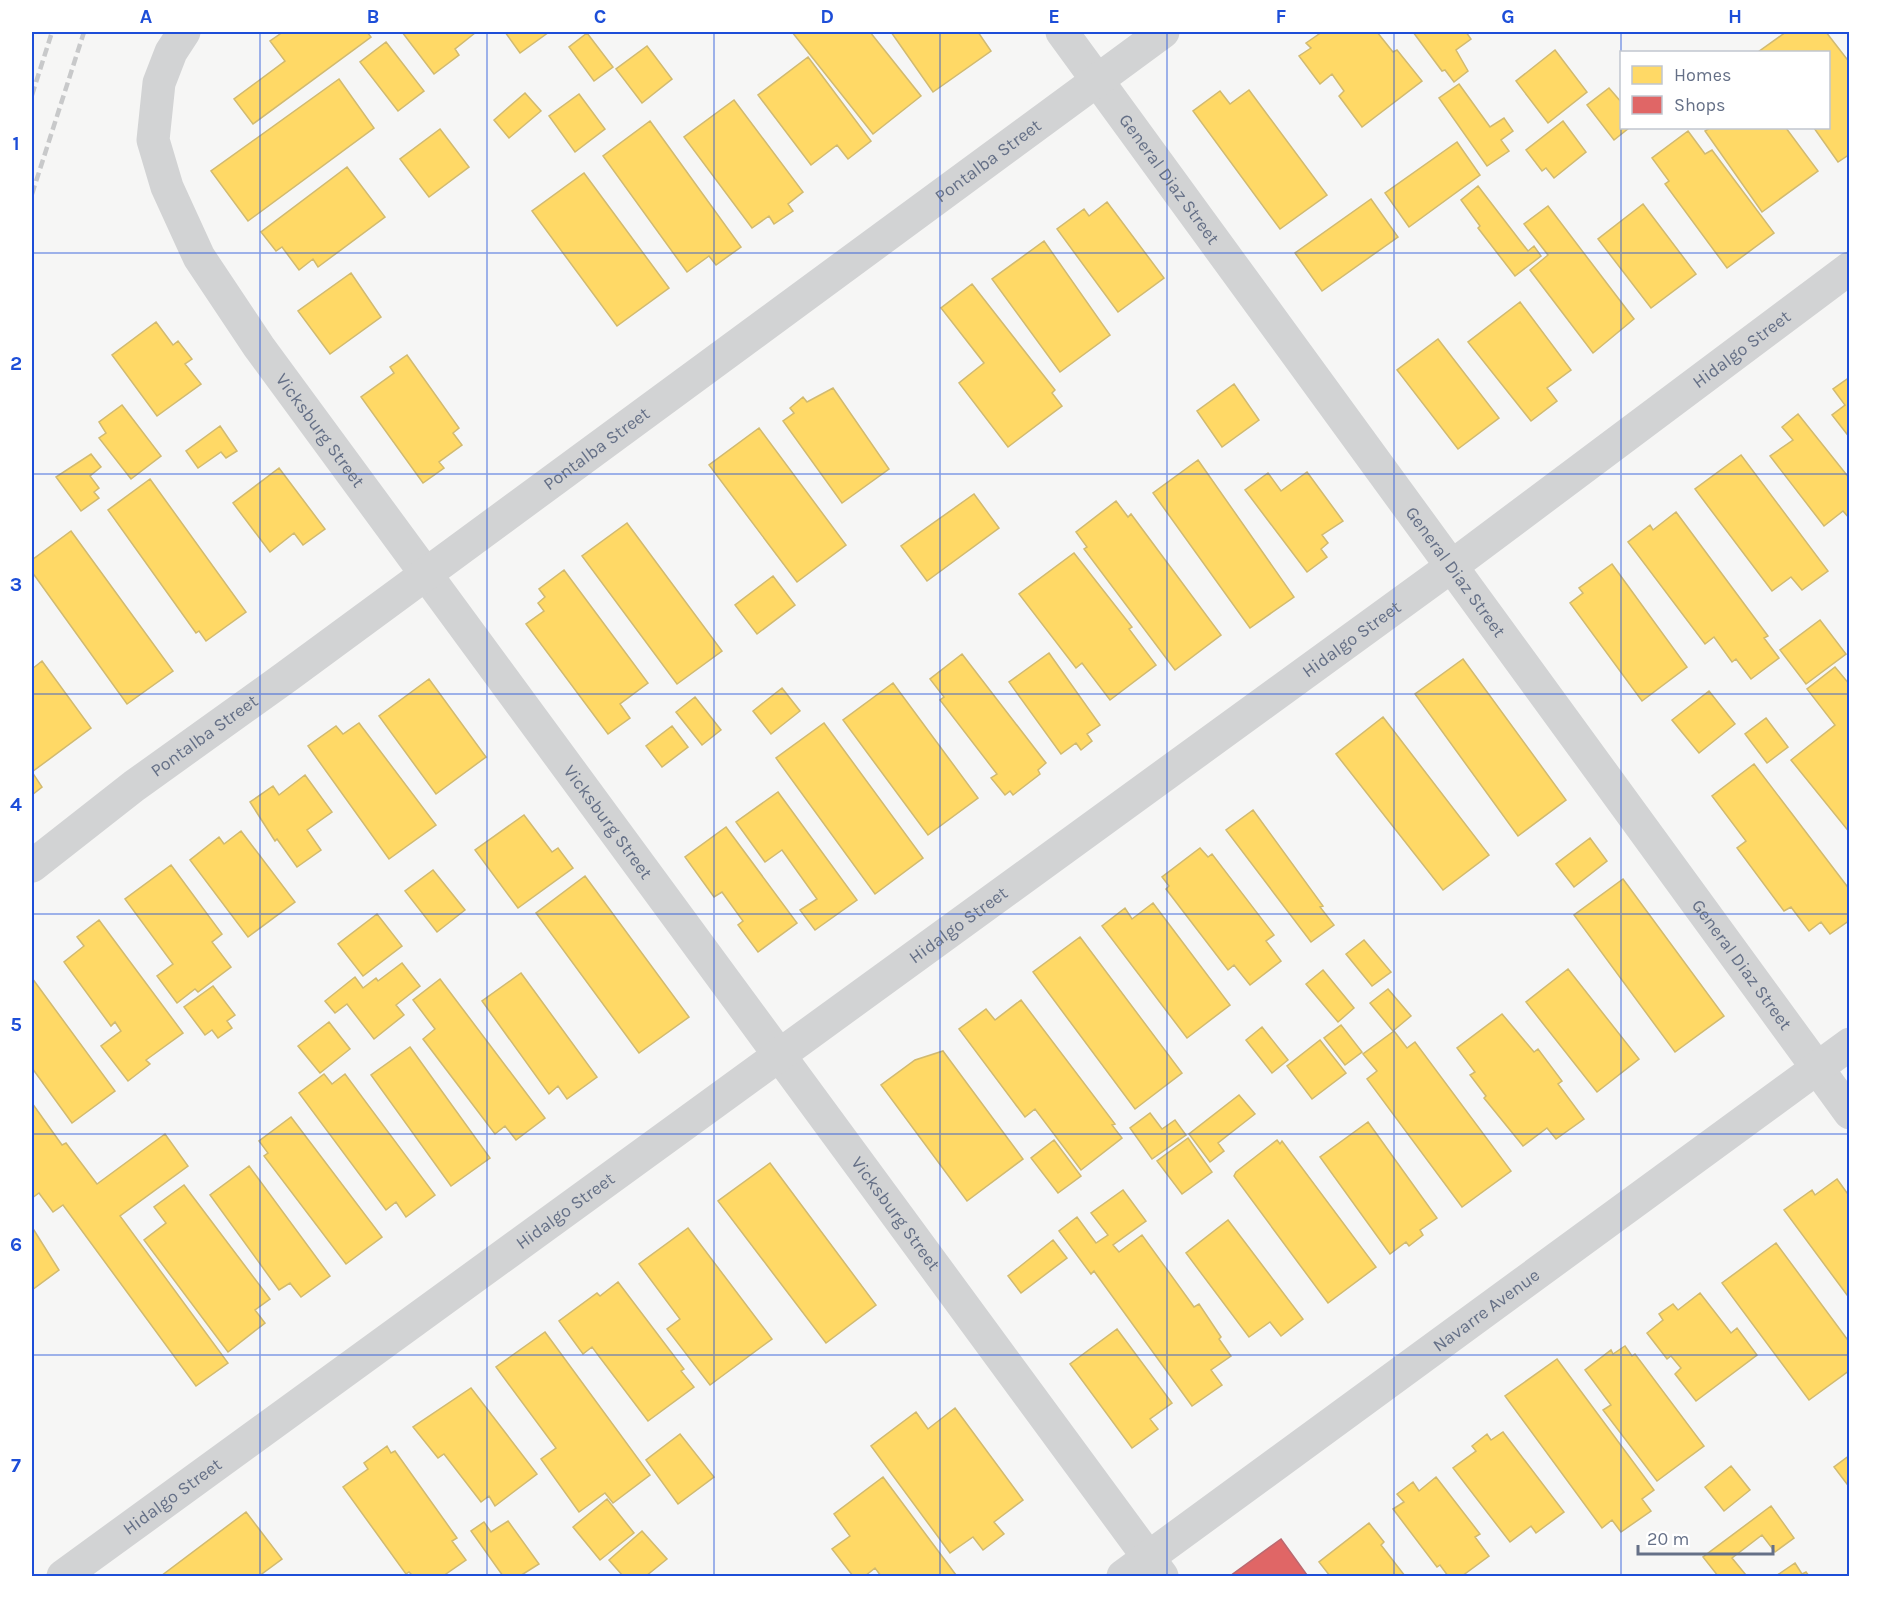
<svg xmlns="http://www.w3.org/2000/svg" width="1881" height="1608" viewBox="0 0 1881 1608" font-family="Karla,sans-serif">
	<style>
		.homes { fill: #ffd966; stroke: #d1ba70; stroke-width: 1.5 }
		.shops { fill: #e06666; stroke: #bb6970; stroke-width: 1.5 }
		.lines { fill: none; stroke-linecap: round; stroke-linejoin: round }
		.minor { stroke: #d2d3d4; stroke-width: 33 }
		.rail { stroke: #c8c9ca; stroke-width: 4.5; stroke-dasharray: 9 4.5; stroke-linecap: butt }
		.grid { fill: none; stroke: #1d4ed8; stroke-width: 1.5; stroke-opacity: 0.55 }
		.labels { text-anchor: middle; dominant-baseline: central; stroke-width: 6; stroke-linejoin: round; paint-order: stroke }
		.street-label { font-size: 18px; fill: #657087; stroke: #fff }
		.neatline { fill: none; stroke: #1d4ed8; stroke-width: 2 }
		.grid-label { font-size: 20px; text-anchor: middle; font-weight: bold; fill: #1d4ed8 }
	</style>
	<rect width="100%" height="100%" fill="#f6f6f5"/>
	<path class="homes" d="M283 32H367L371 37 253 124 234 99 285 61 270 41Z
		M402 32H473L475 33 455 49 459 55 434 74Z
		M505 32H549L520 53Z
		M792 32H870L921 96 873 134Z
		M891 32H978L991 51 933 92Z
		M1322 32H1377L1393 52 1397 50 1422 81 1362 127 1339 96 1344 91 1332 74 1320 84 1299 56 1311 48 1306 43Z
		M1413 32H1466L1471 39 1456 50 1468 71 1454 82 1445 70 1442 71Z
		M1786 32H1826L1850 63V154L1838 162 1814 128H1828V52H1758Z
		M587 33 613 67 594 81 569 47Z
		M386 42 424 91 398 111 360 62Z
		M647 46 672 79 642 103 616 69Z
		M1555 50 1587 92 1548 123 1516 81Z
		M808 57 871 141 848 159 837 145 811 165 758 95Z
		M339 79 374 128 248 221 211 171Z
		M1459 84 1490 127 1504 118 1513 131 1501 140 1509 151 1487 166 1439 98Z
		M1609 88 1622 103V128H1629L1614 140 1587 105Z
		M1249 90 1327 195 1280 229 1193 111 1220 91 1230 104Z
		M525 93 541 111 509 138 494 120Z
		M579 94 605 129 575 152 549 116Z
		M734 100 803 192 788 204 793 211 774 224 769 216 752 228 684 137Z
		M650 121 741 247 716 265 709 256 687 272 603 156Z
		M1563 121 1586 152 1554 178 1546 168 1542 171 1526 150Z
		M1710 128H1786L1818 171 1762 212 1705 131Z
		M440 129 469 167 429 197 400 159Z
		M1688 131 1705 154 1712 150 1774 233 1727 268 1665 184 1669 181 1652 158Z
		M1457 142 1480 175 1409 227 1385 193Z
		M347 167 385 217 318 267 313 259 299 270 282 247 276 251 261 232Z
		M584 173 669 288 617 326 532 211Z
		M1478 186 1528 251 1534 246 1541 256 1515 276 1478 228 1480 226 1461 200Z
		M1371 199 1398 237 1322 291 1295 253Z
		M1107 202 1164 278 1118 312 1057 229 1084 209 1089 216Z
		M1643 204 1696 274 1651 308 1598 239Z
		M1548 206 1634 319 1593 353 1530 270 1548 255 1524 224Z
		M1044 241 1110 335 1060 372 992 279Z
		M351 273 381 317 330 354 298 311Z
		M972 284 1055 390 1052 393 1062 406 1008 447 959 383 984 363 941 308Z
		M1520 302 1571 370 1547 388 1557 401 1531 421 1468 342Z
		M156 322 173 345 178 341 192 359 185 364 201 384 157 416 112 355Z
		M1438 339 1499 418 1458 449 1397 370Z
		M407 355 459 428 453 433 462 445 439 462 444 468 423 483 361 397 394 373 390 367Z
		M1850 377V438L1832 415 1845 405 1833 389Z
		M1234 384 1259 420 1222 447 1197 411Z
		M833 388 889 469 842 503 783 421 794 413 790 408 803 397 807 402Z
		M122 405 161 456 131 479 99 438 106 433 99 422Z
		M1798 414 1850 479V519L1843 511 1824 526 1770 456 1793 440 1782 427Z
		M220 426 237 451 226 458 221 452 198 468 186 451Z
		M759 428 846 545 797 582 709 465Z
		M91 454 101 467 90 476 99 488 94 492 99 498 81 511 56 477Z
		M1741 455 1828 571 1802 590 1791 577 1772 591 1695 489Z
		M1198 460 1294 597 1250 628 1153 493Z
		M279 468 325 529 303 545 294 533 270 552 233 503Z
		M1307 472 1343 521 1322 535 1328 543 1321 549 1327 557 1307 572 1245 490 1268 473 1281 491Z
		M150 479 246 612 206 641 199 631 196 633 108 510Z
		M974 494 999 528 927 581 901 546Z
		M1116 501 1128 517 1131 514 1221 635 1175 670 1084 549 1087 547 1076 532Z
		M1676 512 1768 636 1764 638 1779 658 1751 679 1736 659 1732 662 1714 637 1705 644 1628 542 1650 525 1653 530Z
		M627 523 722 651 677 684 582 556Z
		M71 531 173 671 127 704 32 572V560Z
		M1074 553 1132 627 1129 629 1156 665 1110 700 1082 663 1076 668 1019 594Z
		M1612 564 1687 667 1642 701 1570 603 1583 593 1579 588Z
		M564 570 648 683 620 704 630 718 608 734 526 624 544 611 538 603 545 597 539 589Z
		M773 576 795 605 757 634 735 605Z
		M1820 620 1846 654 1806 684 1780 650Z
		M1049 653 1100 725 1087 734 1092 741 1081 750 1076 743 1061 754 1009 682Z
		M962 654 1046 763 1038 770 1040 774 1013 795 1010 791 1005 795 991 778 997 774 940 700 944 697 930 679Z
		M1463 659 1566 800 1518 836 1415 694Z
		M42 661 91 728 32 772 42 787 32 795V669Z
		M1835 667 1850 685V833L1791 760 1835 725 1807 689Z
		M429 679 486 757 436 794 379 716Z
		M893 683 978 798 928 835 843 720Z
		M782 688 800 711 771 734 753 711Z
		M1709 691 1735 724 1699 753 1672 720Z
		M695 697 721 730 702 745 676 712Z
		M1383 717 1489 855 1443 890 1336 754Z
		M1766 718 1788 747 1767 763 1745 734Z
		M359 723 436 825 389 859 308 746 336 726 343 734Z
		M824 723 923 858 875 894 776 758Z
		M672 726 688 747 662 767 646 746Z
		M1754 764 1850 890V920L1830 934 1821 922 1809 931 1791 907 1784 911 1737 848 1746 841 1712 796Z
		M305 775 332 812 307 830 321 850 297 867 277 839 275 841 250 802 273 786 279 795Z
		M778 792 857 900 815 930 800 910 817 899 782 850 765 862 736 822Z
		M1253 810 1323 906 1320 907 1334 925 1311 942 1226 830Z
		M524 815 552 852 558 848 573 868 518 908 475 850Z
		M726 827 797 923 758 952 738 925 743 921 722 892 714 897 685 857Z
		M241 831 295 902 248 937 190 860 219 837 224 844Z
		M1590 838 1607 861 1574 887 1556 864Z
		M1200 848 1208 857 1212 854 1274 935 1266 941 1281 961 1250 985 1234 965 1228 970 1166 889 1169 886 1162 877Z
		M171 865 222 934 212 942 231 967 198 992 195 989 177 1003 157 976 173 964 125 899Z
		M433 870 465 910 437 932 405 891Z
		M585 876 689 1017 639 1053 536 913Z
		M1623 879 1724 1016 1675 1052 1574 915Z
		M1153 903 1230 1005 1187 1038 1102 926 1125 908 1132 919Z
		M377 914 402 946 363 976 338 944Z
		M99 920 183 1033 146 1060 150 1064 128 1081 101 1046 121 1031 115 1022 111 1026 64 962 84 946 77 937Z
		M1080 937 1182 1073 1135 1109 1033 972Z
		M1364 940 1391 972 1372 986 1346 954Z
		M402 963 420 986 396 1005 404 1015 374 1039 347 1004 335 1013 325 1001 355 977 363 988 376 978 378 981Z
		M1568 969 1639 1059 1597 1092 1526 1002Z
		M1323 970 1354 1008 1338 1022 1306 984Z
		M521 973 597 1077 567 1099 558 1086 549 1094 482 1001Z
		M32 978 115 1091 72 1123 32 1068Z
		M440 979 545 1118 516 1140 505 1126 495 1134 423 1039 435 1029 413 1000Z
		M213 986 235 1015 227 1021 232 1028 218 1038 212 1030 205 1035 184 1007Z
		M1388 989 1411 1016 1393 1031 1370 1003Z
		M1021 1000 1115 1124 1112 1125 1122 1138 1081 1170 1035 1109 1025 1117 959 1029 986 1009 995 1020Z
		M1502 1014 1534 1052 1538 1049 1562 1081 1558 1084 1584 1119 1556 1139 1547 1128 1523 1146 1484 1098 1486 1096 1470 1075 1475 1072 1457 1048Z
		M329 1022 350 1049 320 1073 298 1046Z
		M1341 1025 1362 1052 1345 1065 1324 1038Z
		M1262 1027 1288 1060 1272 1073 1246 1040Z
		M1394 1031 1407 1048 1415 1042 1511 1171 1462 1207 1367 1079 1377 1071 1363 1054Z
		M1320 1040 1346 1073 1312 1099 1287 1066Z
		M410 1047 490 1158 451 1186 371 1075Z
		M943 1051 1023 1159 967 1201 881 1085 915 1060Z
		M324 1074 332 1084 345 1074 435 1195 406 1217 396 1202 386 1210 299 1093Z
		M1239 1095 1255 1114 1218 1143 1224 1151 1210 1162 1189 1134Z
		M32 1103 62 1145 66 1143 97 1184 165 1134 188 1166 120 1216 228 1363 196 1386 63 1205 53 1212 39 1193 32 1198Z
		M1150 1113 1162 1129 1175 1120 1186 1135 1152 1159 1130 1128Z
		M291 1117 382 1237 346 1264 264 1156 268 1153 259 1141Z
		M1368 1122 1437 1218 1420 1230 1423 1235 1409 1246 1406 1242 1390 1254 1320 1157Z
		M1188 1138 1212 1172 1182 1194 1157 1161Z
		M1054 1140 1081 1176 1058 1193 1031 1158Z
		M1277 1140 1280 1144 1282 1141 1376 1267 1328 1303 1234 1176 1236 1172Z
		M770 1163 876 1305 826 1343 718 1201Z
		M249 1166 330 1276 301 1297 290 1283 279 1290 210 1195Z
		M1837 1179 1850 1197V1299L1784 1210 1812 1190 1815 1195Z
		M184 1185 270 1299 255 1310 265 1323 228 1352 144 1240 166 1223 154 1207Z
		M1123 1190 1146 1221 1113 1245 1119 1252 1142 1235 1194 1307 1199 1304 1221 1337 1219 1339 1231 1356 1211 1370 1222 1385 1192 1406 1094 1271 1091 1274 1059 1231 1077 1217 1096 1243 1108 1235 1091 1213Z
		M1228 1220 1303 1319 1281 1336 1270 1322 1249 1337 1186 1253Z
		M32 1227 59 1270 32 1290Z
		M688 1228 772 1339 710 1385 667 1329 680 1319 639 1264Z
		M1053 1240 1067 1258 1021 1293 1008 1276Z
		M1776 1243 1850 1343V1370L1809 1400 1722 1283Z
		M618 1282 684 1369 681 1371 694 1387 648 1421 592 1347 583 1354 559 1321 597 1293 600 1296Z
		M1700 1293 1731 1333 1737 1328 1757 1355 1696 1401 1675 1374 1681 1368 1671 1356 1667 1359 1647 1333 1663 1320 1659 1314 1673 1304 1678 1310Z
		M1117 1329 1172 1403 1150 1419 1158 1429 1132 1448 1070 1364Z
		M545 1332 650 1475 613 1503 605 1493 579 1512 541 1459 556 1448 496 1367Z
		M1625 1346 1632 1356 1635 1354 1704 1446 1657 1481 1603 1410 1611 1405 1585 1370 1611 1350 1613 1354Z
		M1557 1359 1654 1490 1642 1499 1651 1511 1621 1532 1612 1520 1602 1528 1505 1396Z
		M471 1388 537 1474 495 1506 489 1496 481 1502 444 1454 438 1458 413 1427Z
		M955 1408 1023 1500 994 1522 1004 1534 983 1550 973 1537 950 1553 871 1446 916 1412 928 1429Z
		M1503 1432 1564 1512 1536 1533 1531 1526 1510 1542 1453 1468 1476 1451 1472 1446 1487 1434 1491 1440Z
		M680 1434 714 1477 678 1504 646 1460Z
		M387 1446 391 1453 395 1451 457 1538 452 1541 466 1560 443 1576H413L409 1572 406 1574 343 1487 368 1469 364 1463Z
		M1850 1455V1488L1834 1467Z
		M1731 1466 1750 1490 1724 1511 1705 1487Z
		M883 1477 956 1575 955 1576H881L875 1568 865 1576H853L832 1549 850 1536 834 1514Z
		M1436 1477 1480 1534 1475 1537 1489 1556 1462 1576H1448L1440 1565 1437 1567 1393 1509 1404 1502 1397 1494 1413 1482 1419 1491Z
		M607 1499 634 1533 600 1560 573 1527Z
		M1771 1506 1794 1538 1775 1552 1762 1535 1732 1558 1746 1575 1718 1576 1703 1557Z
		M246 1512 282 1559 259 1576H161Z
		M508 1521 539 1564 520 1576H503L471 1531 484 1522 491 1532Z
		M1369 1523 1384 1542 1381 1545 1405 1576H1330L1319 1562Z
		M642 1531 667 1559 646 1576H623L609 1560Z
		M1795 1563 1802 1574 1806 1572 1809 1576H1776Z"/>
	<path class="shops" d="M1281 1539 1307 1575 1230 1576Z"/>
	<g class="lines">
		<g class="minor">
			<path id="s1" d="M184 32 171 52 159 83 153 140 167 187 199 257 259 347 1162 1576"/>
			<path id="s2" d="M1062 32 1850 1113"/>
			<path id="s3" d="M32 866 134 786 286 677 1163 32"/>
			<path id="s4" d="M63 1576 1452 566 1850 268"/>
			<path id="s5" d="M1123 1576 1850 1044"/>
		</g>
		<path class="rail" d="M32 95 52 32
			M32 194 84 32"/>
	</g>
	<path class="grid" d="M260 32V1576M487 32V1576M714 32V1576M940 32V1576M1167 32V1576M1394 32V1576M1621 32V1576M32 253H1850M32 474H1850M32 694H1850M32 914H1850M32 1134H1850M32 1355H1850"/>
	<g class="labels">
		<g class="street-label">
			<text stroke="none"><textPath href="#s3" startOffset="1188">Pontalba Street</textPath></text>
			<text stroke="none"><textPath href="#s2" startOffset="182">General Diaz Street</textPath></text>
			<text stroke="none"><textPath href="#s4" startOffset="2079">Hidalgo Street</textPath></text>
			<text stroke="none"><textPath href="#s1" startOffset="452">Vicksburg Street</textPath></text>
			<text stroke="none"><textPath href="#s3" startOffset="702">Pontalba Street</textPath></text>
			<text stroke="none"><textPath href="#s2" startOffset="668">General Diaz Street</textPath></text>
			<text stroke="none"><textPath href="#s4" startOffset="1593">Hidalgo Street</textPath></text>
			<text stroke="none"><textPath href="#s3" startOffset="216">Pontalba Street</textPath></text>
			<text stroke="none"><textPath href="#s1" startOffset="938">Vicksburg Street</textPath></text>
			<text stroke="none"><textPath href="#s4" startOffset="1107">Hidalgo Street</textPath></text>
			<text stroke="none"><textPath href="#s2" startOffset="1154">General Diaz Street</textPath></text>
			<text stroke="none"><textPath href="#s4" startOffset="621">Hidalgo Street</textPath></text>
			<text stroke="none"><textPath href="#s1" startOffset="1424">Vicksburg Street</textPath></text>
			<text stroke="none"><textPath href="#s5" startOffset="450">Navarre Avenue</textPath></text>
			<text stroke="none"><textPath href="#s4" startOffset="135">Hidalgo Street</textPath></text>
		</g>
	</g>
	<rect width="1881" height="1608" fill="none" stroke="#ffffff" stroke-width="66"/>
	<rect x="1620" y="51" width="210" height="78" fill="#ffffff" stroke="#c1c6cf" stroke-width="1.5"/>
	<rect x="1632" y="66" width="30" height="18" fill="#ffd966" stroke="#c1c6cf" stroke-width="1.5"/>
	<text x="1674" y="81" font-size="18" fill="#657087">Homes</text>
	<rect x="1632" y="96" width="30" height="18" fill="#e06666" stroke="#c1c6cf" stroke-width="1.5"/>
	<text x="1674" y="111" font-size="18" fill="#657087">Shops</text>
	<path d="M1638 1545v9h135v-9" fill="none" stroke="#657087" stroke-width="3"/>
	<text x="1647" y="1545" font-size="18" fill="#657087" stroke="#ffffff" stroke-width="4.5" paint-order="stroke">20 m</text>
	<rect x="33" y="33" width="1815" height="1542" class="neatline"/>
	<g class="grid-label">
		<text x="146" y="23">A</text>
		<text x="373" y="23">B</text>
		<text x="600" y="23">C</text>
		<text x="827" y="23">D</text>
		<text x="1054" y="23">E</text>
		<text x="1281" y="23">F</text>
		<text x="1508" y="23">G</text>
		<text x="1735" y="23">H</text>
		<text x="16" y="150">1</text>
		<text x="16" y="370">2</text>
		<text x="16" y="591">3</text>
		<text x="16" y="811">4</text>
		<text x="16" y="1031">5</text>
		<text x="16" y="1251">6</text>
		<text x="16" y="1472">7</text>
	</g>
</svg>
